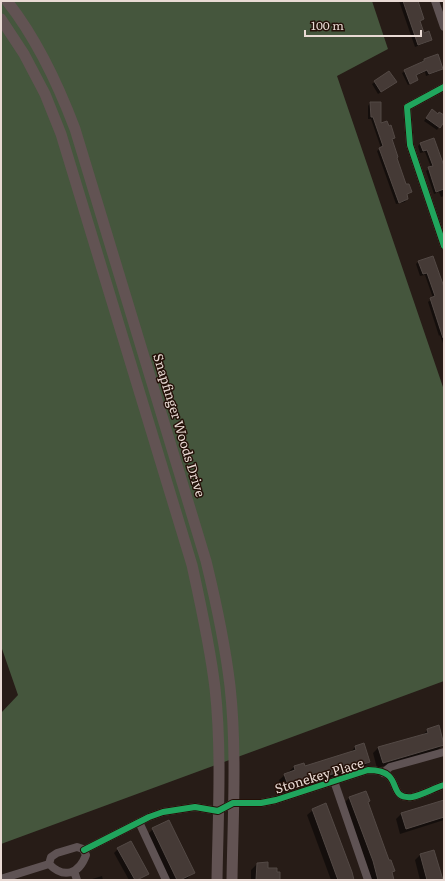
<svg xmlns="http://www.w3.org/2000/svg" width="445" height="881" viewBox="0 0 445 881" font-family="Literata,serif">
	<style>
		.forest { fill: #45563d }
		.shadow { fill: #0007 }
		.building { fill: #453a36; stroke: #534945 }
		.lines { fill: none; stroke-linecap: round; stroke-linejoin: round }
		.minor { stroke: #5f5354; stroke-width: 8 }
		.major { stroke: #625353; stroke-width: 11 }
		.cycleway-casing { stroke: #241008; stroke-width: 8 }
		.cycleway { stroke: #20a55d; stroke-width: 6 }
		.labels { text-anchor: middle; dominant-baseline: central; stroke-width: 3; stroke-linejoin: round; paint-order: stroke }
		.street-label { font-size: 13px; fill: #e9dad4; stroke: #241008 }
	</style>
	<rect width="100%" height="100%" fill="#271c17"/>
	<path class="forest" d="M1 1H372L388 49 337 76 444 390V681L1 844V713L18 695 1 646Z"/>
	<path class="shadow" d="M399 1H418L423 19 420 22 424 34 431 40 428 42 415 47Z
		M424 60 442 69 439 71 426 76 425 72 415 76 417 80 408 85 402 73Z
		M375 82 393 84 378 94 372 84Z
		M370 103 380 124 394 138 391 141 396 158 406 186 411 192 406 195 407 199 405 202 396 204 377 151 381 148 371 119H368V106Z
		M432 110 444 117V120L437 130 424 121Z
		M434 139 444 170V196L441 197 439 192 434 194 426 171 431 167 425 152 420 153 418 146 420 144Z
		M418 262 444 293V346L440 335 439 336 428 302 433 298 425 275 420 276 416 264Z
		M428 730 443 744 438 750 377 768 373 753 378 748 422 735Z
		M364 744 369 762 364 767 283 793 279 780 294 767 303 764 304 768 350 753 355 747Z
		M350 797 367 803 388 861 394 871 391 873 393 880H372L344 803Z
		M444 801V820L400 834 396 819 401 814Z
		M313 810 353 880H331L307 815Z
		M153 829 193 872 188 878 184 880H169L147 835Z
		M118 849 147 873 139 880H129L114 853Z
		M434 851 442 880H420L415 860 420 855Z
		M257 864 277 873 279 880H251V870Z
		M102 876 103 880H89Z"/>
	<path class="building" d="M403 1H418L424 19 420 21 424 33 429 31 432 40 418 45Z
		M438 54 443 69 429 74 427 70 416 75 418 80 410 84 404 70 424 61V59Z
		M389 71 397 82 381 92 374 81Z
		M370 102H381V123L387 121 389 126 391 125 395 138 392 139 398 157 397 158 406 184H409L412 192 407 194 408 199 399 203 379 148 383 146 373 117H371Z
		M432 109 438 114 439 112 444 115V122L440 128 426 118Z
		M434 138 444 166V189L436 192 428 167 433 166 427 150 423 151 420 143Z
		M433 256 444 287V338H443L430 298 435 296 427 273 423 274 418 261Z
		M439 725 444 745 383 763 378 747 428 733 427 729Z
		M364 743 370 762 289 788 284 774 295 770 294 766 304 763 305 766 356 750 355 746Z
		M366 791 370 801 368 802 389 860H391L395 871 392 872 394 880H378L373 861 349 797Z
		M444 800V817L406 829 401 813Z
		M326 803 352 872 354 880H338L312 809Z
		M169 820 195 873 180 880H177L152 828Z
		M131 841 149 874 137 880H135L117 848Z
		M434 850 443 880H427L420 854Z
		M268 862V868H277V872H280V880H256L257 863Z"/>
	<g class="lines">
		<path class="minor" d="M435 1 444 27
			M444 87 407 107 410 145 444 246
			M383 773 390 767 444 752
			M334 781 368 880
			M139 822 166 880
			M77 847 83 849 86 855C79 874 64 879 49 864L51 857 57 853Z
			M84 850 149 817 163 812 195 807 218 811 233 803H261L276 800 368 770C375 770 384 771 389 776 398 785 393 799 412 797 422 795 434 788 444 785
			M74 871 77 880
			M1 879 49 864"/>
		<path class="major" d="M7 1C37 39 58 84 75 129L206 561C216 602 225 644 230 686 237 750 233 815 232 880
			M1 19 24 54 45 94 61 134 192 565C201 606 210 646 215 688 222 752 218 816 217 880"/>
		<defs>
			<path id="cycleway" d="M444 87 407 107 410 145 444 246
				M84 850 149 817 163 812 195 807 218 811 233 803H261L276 800 368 770C375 770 384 771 389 776 398 785 393 799 412 797 422 795 434 788 444 785"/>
		</defs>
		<use href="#cycleway" class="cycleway-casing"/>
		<use href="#cycleway" class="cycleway"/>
	</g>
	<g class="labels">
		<g class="street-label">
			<text transform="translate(180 425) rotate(73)">Snapfinger Woods Drive</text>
			<text transform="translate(319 775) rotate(-17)">Stonekey Place</text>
		</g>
	</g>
	<rect width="445" height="881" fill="none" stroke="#e9dad4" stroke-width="4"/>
	<path d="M305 30v6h116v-6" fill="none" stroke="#e9dad4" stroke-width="2"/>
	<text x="311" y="30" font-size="12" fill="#e9dad4" stroke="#241008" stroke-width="3" paint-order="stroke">100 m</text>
</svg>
